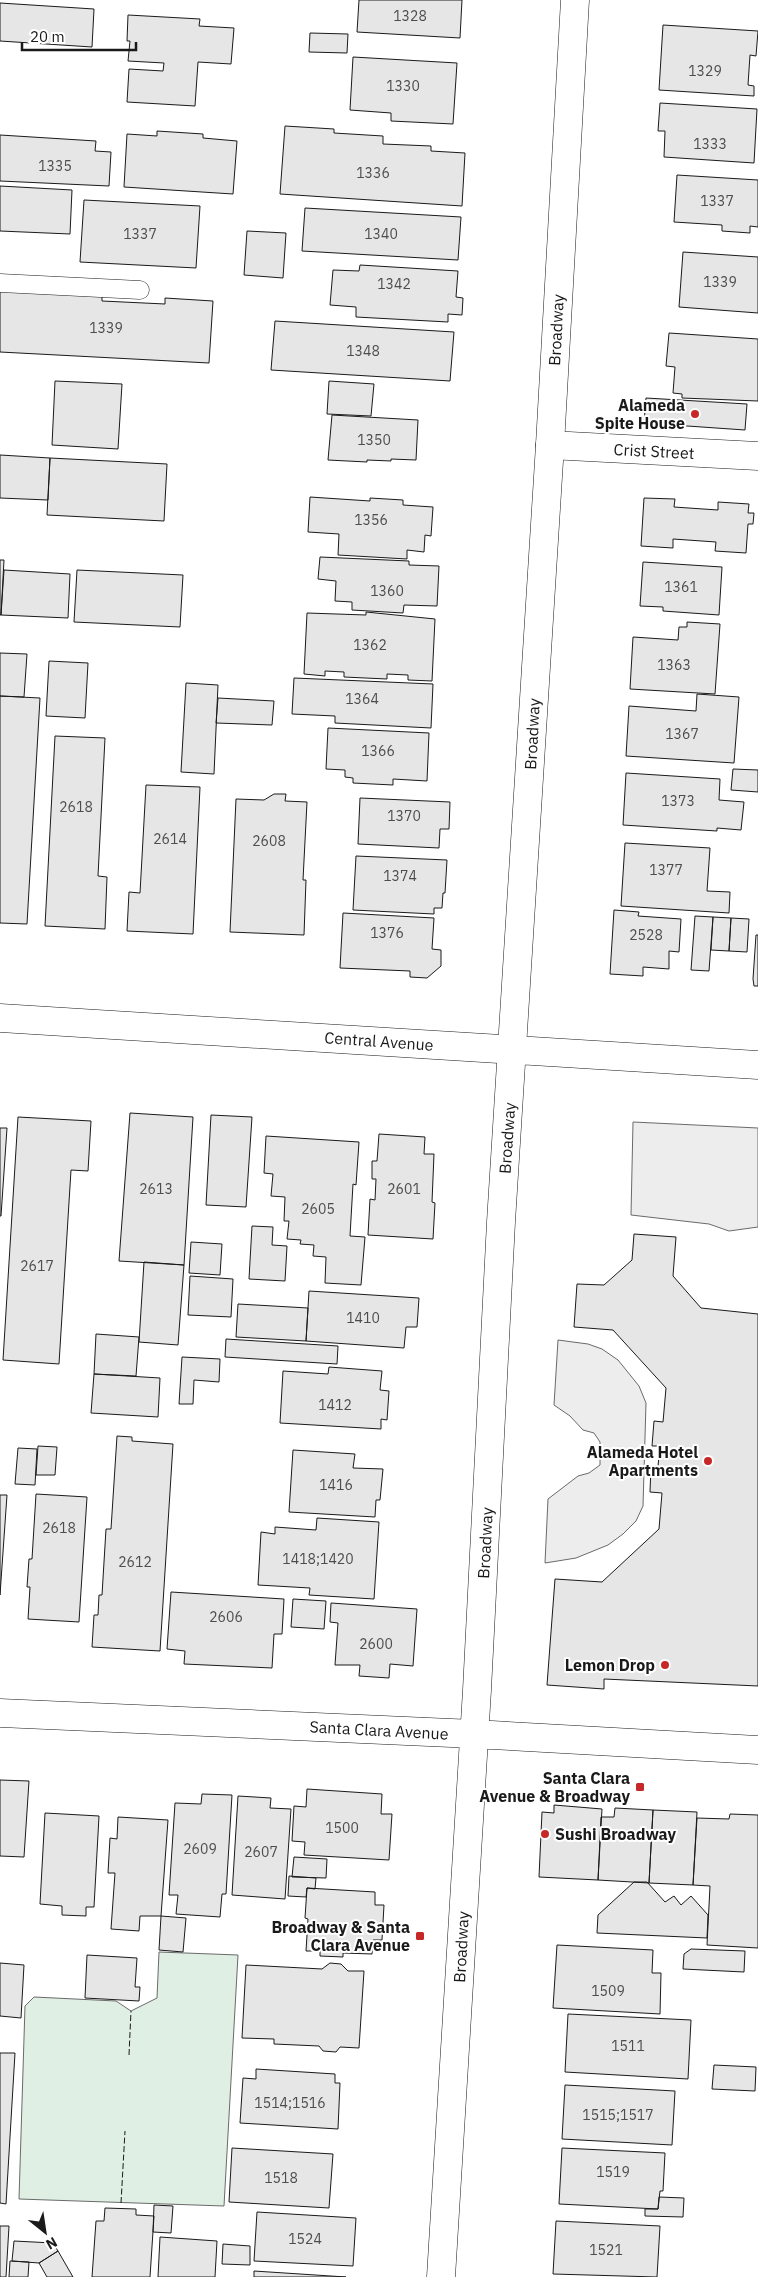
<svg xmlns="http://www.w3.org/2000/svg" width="758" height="2277" viewBox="0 0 758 2277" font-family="'IBM Plex Sans',sans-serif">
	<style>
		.green { fill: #e0efe3; stroke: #6a6a6a }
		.parking { fill: #ededed; stroke: #6a6a6a }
		.building { fill: #e6e6e6; stroke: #1a1a1a }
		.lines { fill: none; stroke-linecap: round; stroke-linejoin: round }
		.service-casing { stroke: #1a1a1a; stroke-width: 19 }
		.minor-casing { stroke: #1a1a1a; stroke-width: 29 }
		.tertiary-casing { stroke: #1a1a1a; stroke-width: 29 }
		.service { stroke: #fff; stroke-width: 18 }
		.minor { stroke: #fff; stroke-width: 28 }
		.tertiary { stroke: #fff; stroke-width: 28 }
		.fence { stroke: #1a1a1a; stroke-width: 1; stroke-dasharray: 6 2.5; stroke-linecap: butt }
		.poi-dot { fill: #c62828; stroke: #fff; stroke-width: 2 }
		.labels { text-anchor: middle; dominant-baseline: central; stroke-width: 4; stroke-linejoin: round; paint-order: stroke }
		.number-label { font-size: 14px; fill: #4d4d4d }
		.street-label { font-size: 16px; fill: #1a1a1a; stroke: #fff }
		.poi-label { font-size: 16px; font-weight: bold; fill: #1a1a1a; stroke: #fff; text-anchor: end }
	</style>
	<rect width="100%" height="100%" fill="#fff"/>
	<path class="green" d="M159 1952 238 1955 224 2206 19 2199 25 2006 34 1997 116 2001 131 2011 157 1998Z"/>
	<path class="parking" d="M633 1122 758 1128V1227L729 1231 709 1224 631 1215Z
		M558 1340 588 1344 602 1349 618 1360 639 1386 646 1403 643 1506 636 1521 623 1534 608 1545 576 1558 545 1563 548 1499 578 1476 589 1473 600 1465V1442L594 1433 583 1430 570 1416 554 1405Z"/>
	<path class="building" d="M359 0H462L460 38 357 32Z
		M0 3 94 9 92 47 0 41Z
		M128 15 200 19 199 26 234 28 231 64 198 62 195 106 127 102 129 69 163 71 164 63 128 61 130 41H127Z
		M663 25 758 31 756 56 750 55 748 85 754 86V96L659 90Z
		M310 33 348 34 347 53 309 52Z
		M353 57 457 63 453 124 391 121V113L350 110Z
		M660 103 757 109 754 163 664 157 665 131H658Z
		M285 126 334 129V133L383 136V144L431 146V151L465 153 462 206 280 194Z
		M157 131 203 134V138L237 141 233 194 124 187 127 134 157 136Z
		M0 135 96 141 95 151 111 152 109 186 0 181Z
		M677 175 758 180V227L750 226V233L722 231V225L674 222Z
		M0 186 72 190 70 234 0 231Z
		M84 200 200 206 196 268 80 262Z
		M305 208 461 217 458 260 302 251Z
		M247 231 286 233 283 278 244 275Z
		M683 252 758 257V313L679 307Z
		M360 265 458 271 456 297 463 298 462 315 448 314V322L356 317V307L330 305 333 270 359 271Z
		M0 290 102 295V301L165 304V298L213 301 209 363 0 352Z
		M275 321 454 332 450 381 271 370Z
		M669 333 758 339V401L682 398V394L673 393 675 367 666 366Z
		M55 381 122 384 118 449 52 445Z
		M329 381 374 384 371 416 327 414Z
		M646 398 747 404 745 430 644 423Z
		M332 415 418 420 416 460 391 459V461L367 460V462L328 460Z
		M0 455 50 458 48 500 0 498Z
		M50 458 167 464 164 521 47 515Z
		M310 497 370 501V498L403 500V505L433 507 431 536 425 535 424 552 407 550V559L338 555 339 534 308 532Z
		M644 498 675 499 674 507 718 510V502L749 504 748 513H754L753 524H748L746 553 715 551 716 542 673 539V548L641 546Z
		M320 557 409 561V565L439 566 437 606 404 605 403 613 352 610V602L335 601 336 581 318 579Z
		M0 560H4L1 615H0Z
		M643 562 722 567 719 615 663 611V607L640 606Z
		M4 570 70 574 68 618 1 615Z
		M77 570 183 575 180 627 74 622Z
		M366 612 435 619 432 681 408 680V675L387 674V679L344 677V672L325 671V676L304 674 307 613 366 615Z
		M687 622 720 624 715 694 630 689 633 637 678 640 679 627H687Z
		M0 653 27 654 24 697 0 696Z
		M49 661 88 663 85 718 46 716Z
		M294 678 433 684 431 728 335 723V716L292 714Z
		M186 683 218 685 214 774 181 772Z
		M697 694 739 697 734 763 626 756 629 706 696 711Z
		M0 696 40 698 27 924 0 923Z
		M218 698 274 701 272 725 216 723Z
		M328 728 429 733 427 781 393 779V785L353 783V778L345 777V770L326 769Z
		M55 736 105 738 98 876 107 877 105 929 45 926Z
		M733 769 758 770V792L731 790Z
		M626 773 720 779 719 800 744 802 741 830 717 828V831L623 825Z
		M146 785 200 787 193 934 127 931 129 892 140 893Z
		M274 794H286L285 801 307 802 303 880H306L304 935 230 932 236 799 264 800Z
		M360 798 450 802 449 829H440L439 848 358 844Z
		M625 843 710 848 707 891 730 892 729 913 621 906Z
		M356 856 447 860 445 893H443L442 908H434V914L353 910Z
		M614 910 639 912 638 916 681 919 679 952 669 951V969L643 967V976L610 974Z
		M343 913 434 918 432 949 441 950V966L427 978 410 977V971L340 968Z
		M695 916 713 917 709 971 691 970Z
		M713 917 731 918 729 951 711 950Z
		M731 918 749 919 747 952 729 951Z
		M756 935H758V986H754L753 979Z
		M130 1113 193 1117 184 1265 119 1261Z
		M211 1115 252 1117 246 1207 206 1205Z
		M18 1117 91 1121 88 1171 71 1170 59 1364 3 1360Z
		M0 1128H7L1 1216H0Z
		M379 1134 425 1137 424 1154H434L432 1202 435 1203 433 1239 368 1235 370 1199 375 1200 376 1179H372V1161H377Z
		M266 1136 359 1142 356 1185 353 1184 350 1236 365 1237 361 1285 325 1283 326 1257 313 1256 314 1245 300 1244 301 1240 287 1239 289 1221H284L285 1197 271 1196 273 1174 264 1173Z
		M252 1226 273 1227 272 1245 287 1246 285 1281 249 1279Z
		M634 1234 676 1237 673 1276 701 1308 758 1314V1686L604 1679V1689L547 1685 555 1579 602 1582 659 1529 662 1493 650 1492 651 1466H658L660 1446H652L654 1421 663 1422 666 1388 613 1330 574 1327 577 1284 604 1285 632 1260Z
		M191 1242 222 1244 220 1275 189 1273Z
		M144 1262 184 1265 178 1345 139 1342Z
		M190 1276 233 1279 231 1317 188 1315Z
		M309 1291 419 1298 417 1327H406L404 1348 306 1341Z
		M238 1304 308 1308 306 1341 236 1337Z
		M96 1334 139 1337 136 1376 94 1374Z
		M226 1339 338 1346 337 1364 225 1357Z
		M182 1357 220 1359 219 1382 194 1380 193 1404H179Z
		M329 1367 382 1371 380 1390 389 1391 387 1420 381 1419V1429L280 1423 283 1371 328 1374Z
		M94 1374 160 1378 158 1417 91 1413Z
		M117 1436 132 1437V1441L173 1444 160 1651 92 1647 94 1615H98L99 1595H102L106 1529H111Z
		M38 1446 57 1447 55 1475H36Z
		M18 1448 37 1449 35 1485 15 1484Z
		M293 1450 355 1454 353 1468 383 1469 380 1500H376L375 1517 289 1512Z
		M36 1494 87 1497 79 1622 28 1619 30 1587H27L29 1559H32Z
		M0 1495H7L0 1595Z
		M317 1518 379 1522 374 1599 309 1595 310 1588 258 1585 261 1532 275 1534V1527L316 1530Z
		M171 1592 284 1599 282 1634H274L272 1668 184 1664 185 1651 167 1649Z
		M293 1599 326 1601 324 1629 291 1627Z
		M331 1603 417 1609 413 1666 390 1664 389 1678 359 1676 360 1665H335L338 1623 330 1622Z
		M0 1780 29 1781 24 1857 0 1856Z
		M307 1789 382 1794 381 1814H392L389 1860 304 1855 305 1842 292 1841 294 1806 306 1807Z
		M202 1794 232 1795 226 1894H222L220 1917 176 1914 178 1895H169L175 1803 201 1804Z
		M238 1796 271 1798 270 1808 291 1809 285 1899 232 1895Z
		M554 1805 602 1809 598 1880 539 1877 542 1812 554 1813Z
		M615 1808 653 1810 649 1883 598 1880 601 1817H614Z
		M653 1810 697 1812 693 1885 649 1883Z
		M45 1813 99 1816 94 1907H86V1916L62 1915V1906L40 1904Z
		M730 1814 758 1815V1948L707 1945 710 1886 693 1885 697 1818 729 1819Z
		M118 1817 168 1820 161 1916H140L139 1931 111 1929 115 1873H108L110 1838 117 1839Z
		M294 1857 327 1859 326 1878 292 1877Z
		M289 1876 316 1878 315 1889 307 1888 306 1897 288 1896Z
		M634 1882H647L665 1902 674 1896 681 1905 691 1896 708 1915 707 1938 597 1933 598 1915Z
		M307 1888 375 1892V1905H384L382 1940H373L372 1954 343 1953V1957L320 1956V1951H306L308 1919 305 1918Z
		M161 1916 186 1918 183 1952 159 1950Z
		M557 1945 653 1950 652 1973H661L660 2014 553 2008Z
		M691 1949 745 1951 744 1972 683 1969 684 1954Z
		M87 1955 137 1958 135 1987H140L139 2001 85 1998Z
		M0 1963 24 1965 21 2018 0 2016Z
		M330 1963 341 1964 348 1971H364L359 2048 340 2047 336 2052 323 2051 319 2046 274 2044V2039L242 2038 246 1965 322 1969Z
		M568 2014 691 2020 688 2079 565 2072Z
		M0 2053H15L6 2204 0 2203Z
		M714 2065 756 2067 755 2091 712 2089Z
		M256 2069 335 2074V2083H340L338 2129 240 2123 243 2078 256 2079Z
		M565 2085 675 2091 672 2145 562 2139Z
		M232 2148 333 2154 329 2208 229 2202Z
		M562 2148 665 2153 663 2191H660L658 2209 559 2204Z
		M659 2197 684 2198 683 2217 645 2216V2209H658Z
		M154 2205 173 2206 171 2233 153 2232Z
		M105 2208 136 2209V2215L154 2216 150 2277H92L96 2221H104Z
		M257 2212 356 2218 353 2266 254 2261Z
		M556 2221 660 2226 657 2277 553 2274Z
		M0 2226H9L6 2277H0Z
		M160 2237 217 2241 215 2277H158Z
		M14 2241 53 2243 58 2251 39 2263 12 2261Z
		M223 2244 250 2246V2265L222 2264Z
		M58 2251 73 2277H47L39 2263Z
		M10 2261 29 2262 28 2277H9Z
		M254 2271 346 2277H254Z"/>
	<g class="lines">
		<defs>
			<path id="service" d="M0 283 140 290"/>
			<path id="minor" d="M550 445 758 456"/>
			<path id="tertiary" d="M0 1018 758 1065
				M0 1713 474 1734 758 1750
				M441 2277 477 1690 501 1222 550 445 575 0"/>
		</defs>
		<use href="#service" class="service-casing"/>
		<use href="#minor" class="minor-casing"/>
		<use href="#tertiary" class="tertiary-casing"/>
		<use href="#service" class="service"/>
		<use href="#minor" class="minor"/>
		<use href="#tertiary" class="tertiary"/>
		<path class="fence" d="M129 2055 131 2011
			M121 2203 125 2131"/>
	</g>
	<g class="poi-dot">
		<circle cx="695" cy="414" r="5"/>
		<circle cx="708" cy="1461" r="5"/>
		<circle cx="665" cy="1665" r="5"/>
		<rect x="635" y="1782" width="10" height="10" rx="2.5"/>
		<circle cx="545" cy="1834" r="5"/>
		<rect x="415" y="1931" width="10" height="10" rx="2.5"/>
	</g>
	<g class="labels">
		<g class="number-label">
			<text x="410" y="16">1328</text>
			<text x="705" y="71">1329</text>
			<text x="403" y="86">1330</text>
			<text x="710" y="144">1333</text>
			<text x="55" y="166">1335</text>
			<text x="373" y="173">1336</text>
			<text x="717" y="201">1337</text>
			<text x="140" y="234">1337</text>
			<text x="381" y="234">1340</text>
			<text x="720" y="282">1339</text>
			<text x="394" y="284">1342</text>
			<text x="106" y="328">1339</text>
			<text x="363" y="351">1348</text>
			<text x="374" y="440">1350</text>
			<text x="371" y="520">1356</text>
			<text x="681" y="587">1361</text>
			<text x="387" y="591">1360</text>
			<text x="370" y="645">1362</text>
			<text x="674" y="665">1363</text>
			<text x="362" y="699">1364</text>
			<text x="682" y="734">1367</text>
			<text x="378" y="751">1366</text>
			<text x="678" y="801">1373</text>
			<text x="76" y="807">2618</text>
			<text x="404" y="816">1370</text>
			<text x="170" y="839">2614</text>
			<text x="269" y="841">2608</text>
			<text x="666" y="870">1377</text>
			<text x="400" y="876">1374</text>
			<text x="387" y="933">1376</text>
			<text x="646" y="935">2528</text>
			<text x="156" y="1189">2613</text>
			<text x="404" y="1189">2601</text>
			<text x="318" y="1209">2605</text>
			<text x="37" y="1266">2617</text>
			<text x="363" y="1318">1410</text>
			<text x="335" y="1405">1412</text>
			<text x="336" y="1485">1416</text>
			<text x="59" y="1528">2618</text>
			<text x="318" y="1559">1418;1420</text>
			<text x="135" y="1562">2612</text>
			<text x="226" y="1617">2606</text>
			<text x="376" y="1644">2600</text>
			<text x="342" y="1828">1500</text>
			<text x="200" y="1849">2609</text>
			<text x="261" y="1852">2607</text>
			<text x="608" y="1991">1509</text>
			<text x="628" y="2046">1511</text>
			<text x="290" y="2103">1514;1516</text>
			<text x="618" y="2115">1515;1517</text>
			<text x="613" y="2172">1519</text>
			<text x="281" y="2178">1518</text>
			<text x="305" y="2239">1524</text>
			<text x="606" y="2250">1521</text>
		</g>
		<g class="street-label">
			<text transform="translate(556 330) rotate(-87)">Broadway</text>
			<text transform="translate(654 451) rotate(3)">Crist Street</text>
			<text transform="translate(532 734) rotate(-87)">Broadway</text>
			<text transform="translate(379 1041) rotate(4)">Central Avenue</text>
			<text transform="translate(507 1138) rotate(-86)">Broadway</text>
			<text transform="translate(485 1543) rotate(-87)">Broadway</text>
			<text transform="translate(379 1730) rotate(3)">Santa Clara Avenue</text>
			<text transform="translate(461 1947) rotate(-87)">Broadway</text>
		</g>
		<g class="poi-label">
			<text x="685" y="405">Alameda<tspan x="685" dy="18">Spite House</tspan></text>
			<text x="698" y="1452">Alameda Hotel<tspan x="698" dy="18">Apartments</tspan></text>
			<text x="655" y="1665">Lemon Drop</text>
			<text x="630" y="1778">Santa Clara<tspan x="630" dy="18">Avenue &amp; Broadway</tspan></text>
			<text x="555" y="1834" text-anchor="start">Sushi Broadway</text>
			<text x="410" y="1927">Broadway &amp; Santa<tspan x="410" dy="18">Clara Avenue</tspan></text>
		</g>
	</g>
	<g transform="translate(45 2232) rotate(150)" stroke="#ffffff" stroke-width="4" paint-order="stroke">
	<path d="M0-4L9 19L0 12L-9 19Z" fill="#1a1a1a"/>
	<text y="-8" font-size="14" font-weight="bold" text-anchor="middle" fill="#1a1a1a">N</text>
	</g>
	<path d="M22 42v8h114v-8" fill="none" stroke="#1a1a1a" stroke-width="2.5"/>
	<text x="30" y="42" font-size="15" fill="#1a1a1a" stroke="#ffffff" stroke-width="4" paint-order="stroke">20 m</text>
</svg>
